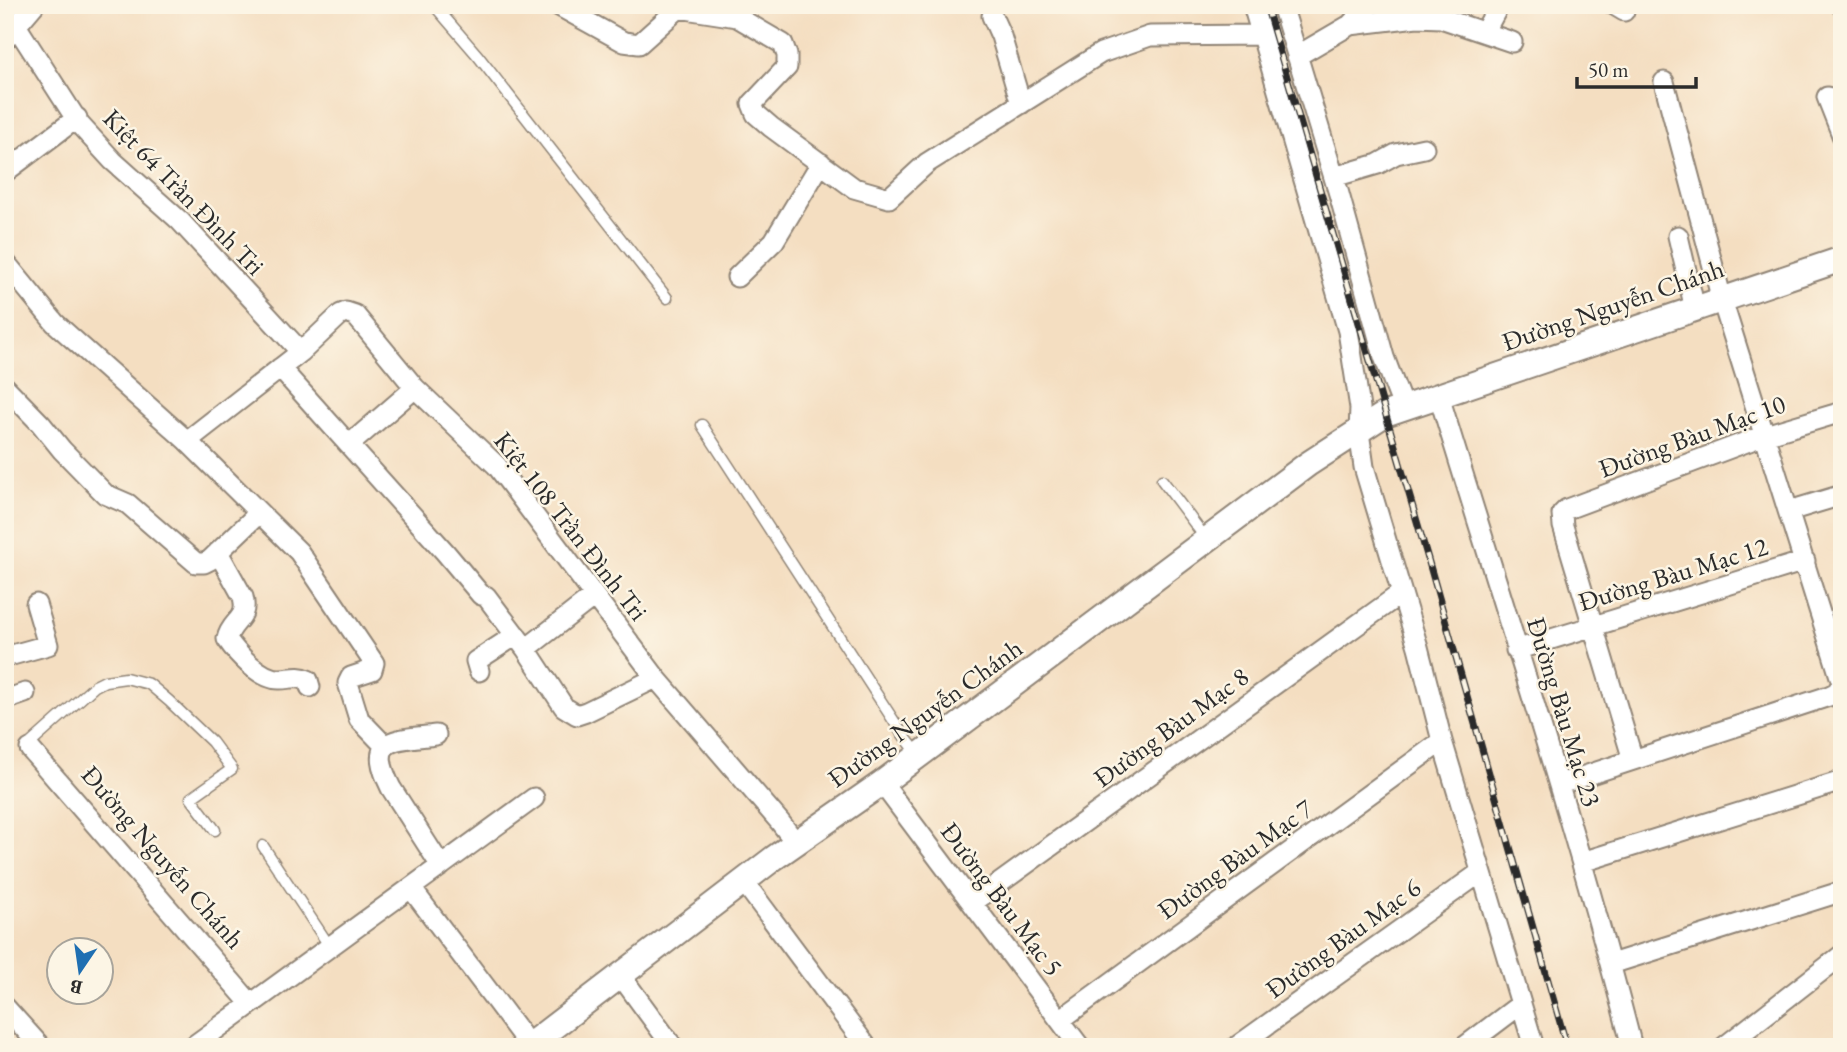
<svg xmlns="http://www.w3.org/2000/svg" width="1847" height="1052" viewBox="0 0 1847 1052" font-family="'EB Garamond',serif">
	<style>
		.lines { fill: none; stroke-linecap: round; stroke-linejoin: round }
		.service-casing { stroke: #908476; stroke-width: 13 }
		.minor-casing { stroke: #908476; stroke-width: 23 }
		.tertiary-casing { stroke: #908476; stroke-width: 28 }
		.service { stroke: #fff; stroke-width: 10 }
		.minor { stroke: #fff; stroke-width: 19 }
		.tertiary { stroke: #fff; stroke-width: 24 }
		.rail-casing { stroke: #2b2b2b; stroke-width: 7 }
		.rail { stroke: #fcf5e5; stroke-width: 4.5; stroke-dasharray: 13; stroke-linecap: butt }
		.labels { text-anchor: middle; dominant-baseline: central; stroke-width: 5; stroke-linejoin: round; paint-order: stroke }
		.street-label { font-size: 26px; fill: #2b2b2b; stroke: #fcf5e5 }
	</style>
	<rect width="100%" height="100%" fill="#fcf5e5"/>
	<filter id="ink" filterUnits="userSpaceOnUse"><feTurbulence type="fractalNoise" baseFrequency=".0143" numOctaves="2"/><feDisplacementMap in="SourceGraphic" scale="14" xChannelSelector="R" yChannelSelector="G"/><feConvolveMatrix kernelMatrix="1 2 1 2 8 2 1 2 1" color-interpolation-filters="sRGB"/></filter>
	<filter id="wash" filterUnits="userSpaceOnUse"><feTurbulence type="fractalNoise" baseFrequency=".00686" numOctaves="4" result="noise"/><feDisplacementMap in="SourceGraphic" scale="28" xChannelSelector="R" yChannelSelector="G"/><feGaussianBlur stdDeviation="1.57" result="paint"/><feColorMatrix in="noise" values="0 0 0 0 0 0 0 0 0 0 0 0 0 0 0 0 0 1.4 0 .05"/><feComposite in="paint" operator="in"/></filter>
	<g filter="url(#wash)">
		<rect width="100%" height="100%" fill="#f4dec1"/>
	</g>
	<g filter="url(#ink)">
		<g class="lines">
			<defs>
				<path id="service" d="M434 5 478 56 667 298
					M702 425 901 732 919 755
					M1162 480 1207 540
					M30 749 31 743 95 686 105 681 126 678 149 684 169 701 212 742 232 769 191 798 215 830
					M263 846 330 947"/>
				<path id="minor" d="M557 5 624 42 639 44 679 8 737 17 783 44 787 55V67L752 104 756 114 771 127 854 188 889 198 927 163 1101 53 1150 36 1261 35
					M1253 5 1348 331 1360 408 1359 432 1364 467 1418 647 1442 741 1534 1047
					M1282 5 1339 194 1384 357 1403 407
					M1614 5 1624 11
					M1841 5 1842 6
					M992 16 1001 36 1021 104
					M1350 25 1417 17 1441 18 1512 42
					M17 27 80 125 113 161 180 221 301 352
					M1485 31 1499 5
					M5 39 34 5
					M1297 56 1350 25 1369 5
					M1827 97 1842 135
					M5 172 77 118
					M1334 177 1378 164 1396 154 1424 148
					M1678 236 1695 309
					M5 262 55 323 187 441 299 552 374 663 372 670 351 677 348 683 359 719 384 745
					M737 277 774 241 821 163
					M280 368 445 552 481 595 486 596 526 649 594 596
					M5 387 41 424 62 450 105 494 128 504 196 563H204L210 560 259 513
					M1439 396C1505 612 1576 827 1632 1047
					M187 441 301 352 341 314 346 312 355 315 415 388 497 466 656 678 780 822 796 843
					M349 445 415 388
					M1789 511 1842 495
					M218 552 243 597C249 620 231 620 227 639 237 654 261 680 280 679 290 679 298 675 308 680L310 687
					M526 649 564 707 577 715 586 712 656 678
					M1516 650 1805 561
					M5 657 48 645 36 604
					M479 671 476 661 516 635
					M5 700 25 693
					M436 735C395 740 365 736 391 788L441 866
					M30 749 251 1004
					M1633 760 1563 526 1562 514 1567 509 1765 435 1842 412
					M882 783 1080 1047
					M1560 784 1829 696 1837 692 1842 683 1722 300 1664 82
					M1582 862 1842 781
					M744 882 867 1047
					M411 888 529 1045
					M972 903 1400 594
					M1611 964 1840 892
					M621 976 673 1047
					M5 1007 41 1047
					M1060 1020 1442 741
					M192 1047 534 798
					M1236 1047 1481 872
					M1464 1047 1521 1004
					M1724 1047 1842 955"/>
				<path id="tertiary" d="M527 1047 774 858 882 783 1308 464 1385 414 1842 259"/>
			</defs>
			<use href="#service" class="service-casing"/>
			<use href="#minor" class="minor-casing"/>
			<use href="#tertiary" class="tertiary-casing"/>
			<use href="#service" class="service"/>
			<use href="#minor" class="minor"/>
			<use href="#tertiary" class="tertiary"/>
			<defs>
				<path id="rail" d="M1266 5 1428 559 1567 1047"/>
			</defs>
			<use href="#rail" class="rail-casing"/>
			<use href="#rail" class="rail"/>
		</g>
	</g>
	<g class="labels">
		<g class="street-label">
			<text transform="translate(184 192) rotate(46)">Kiệt 64 Trần Đình Tri</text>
			<text transform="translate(1613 305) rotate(-19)">Đường Nguyễn Chánh</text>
			<text transform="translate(1692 436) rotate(-20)">Đường Bàu Mạc 10</text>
			<text transform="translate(571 526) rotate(52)">Kiệt 108 Trần Đình Tri</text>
			<text transform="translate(1673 574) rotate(-17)">Đường Bàu Mạc 12</text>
			<text transform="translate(1564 712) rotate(73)">Đường Bàu Mạc 23</text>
			<text transform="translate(925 713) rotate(-36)">Đường Nguyễn Chánh</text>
			<text transform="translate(1171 727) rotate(-36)">Đường Bàu Mạc 8</text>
			<text transform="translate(163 857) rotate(49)">Đường Nguyễn Chánh</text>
			<text transform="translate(1235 859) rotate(-36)">Đường Bàu Mạc 7</text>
			<text transform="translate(1002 899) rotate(53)">Đường Bàu Mạc 5</text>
			<text transform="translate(1343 938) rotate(-36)">Đường Bàu Mạc 6</text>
		</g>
	</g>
	<rect width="1847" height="1052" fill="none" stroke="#fcf5e5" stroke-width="28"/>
	<g transform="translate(80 971) rotate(193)"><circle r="33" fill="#fcf5e5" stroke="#a8a49b" stroke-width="2"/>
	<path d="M0-5L12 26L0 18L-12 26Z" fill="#1f6fb2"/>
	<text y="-10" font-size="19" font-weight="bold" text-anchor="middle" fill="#2b2b2b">B</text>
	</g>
	<path d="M1577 77v10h119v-10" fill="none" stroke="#2b2b2b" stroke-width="3.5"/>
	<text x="1588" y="77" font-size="21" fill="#2b2b2b" stroke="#fcf5e5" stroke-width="5" paint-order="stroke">50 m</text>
</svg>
